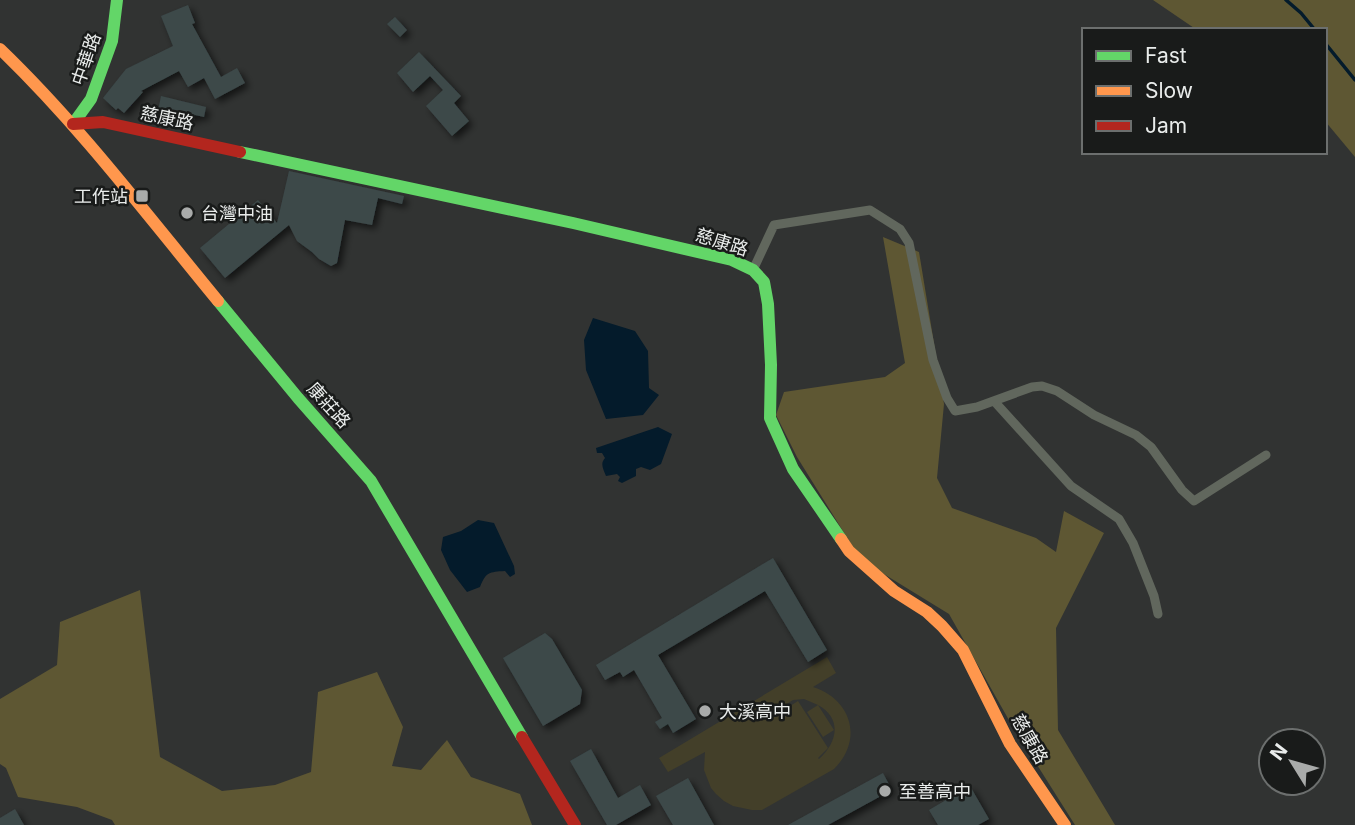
<svg xmlns="http://www.w3.org/2000/svg" width="1355" height="825" viewBox="0 0 1355 825" font-family="Inter,'Noto Sans TC',sans-serif">
	<style>
		.green { fill: #433f29; fill-rule: evenodd }
		.forest { fill: #5e5733 }
		.water { fill: #041b2b }
		.lines { fill: none; stroke-linecap: round; stroke-linejoin: round }
		.stream { stroke: #041b2b; stroke-width: 3.5 }
		.building { fill: #3c494a; filter: url(#shadow) }
		.street { stroke: #61675d; stroke-width: 9 }
		.fast { stroke: #63d668; stroke-width: 12 }
		.slow { stroke: #ff974d; stroke-width: 12 }
		.jam { stroke: #b3261e; stroke-width: 12 }
		.poi-dot { fill: #a9abaa; stroke: #191b1a; stroke-width: 2.5 }
		.labels { text-anchor: middle; dominant-baseline: central; stroke-width: 5; stroke-linejoin: round; paint-order: stroke }
		.street-label { font-size: 18px; fill: #e9eceb; stroke: #191b1a }
		.poi-label { font-size: 18px; fill: #e9eceb; stroke: #191b1a; text-anchor: start }
	</style>
	<defs>
		<filter id="shadow"><feDropShadow dx="4" dy="4" stdDeviation="3.5" flood-color="#0009"/></filter>
	</defs>
	<rect width="100%" height="100%" fill="#313332"/>
	<path class="green" d="M827 657 836 673 813 687C851 699 864 739 834 769L762 810H752L733 806 724 801 716 794 711 788 704 770 705 752 668 772 659 758ZM804 699 818 705 807 712 823 737 834 730 818 705C843 719 837 743 819 759L818 758 828 748 798 701 787 708 785 705 793 700Z"/>
	<path class="forest" d="M1153 0H1355V157L1325 121V30H1197Z
		M883 237 919 252 944 404 937 478 952 508 1036 538 1056 552 1064 511 1104 533 1056 628 1058 730 1115 825H1075L1010 722 949 614 861 560 797 457 776 415 784 392 885 377 905 363Z
		M140 590 160 757 222 791 275 785 311 772 318 692 377 672 403 727 392 766 421 770 447 740 471 777 520 794 532 825H115L112 820 77 807 18 797 6 768 0 764V699L57 665 60 622Z"/>
	<path class="water" d="M593 318 635 331 648 351 649 388 659 395 643 415 606 419 586 370 584 340Z
		M658 427 672 434 661 464 650 470 641 467 636 469V476L622 483 618 481 620 477 617 474 606 476C603 468 600 464 605 458L602 453H597L596 448Z
		M478 520 494 523 514 566 515 574 510 577 505 571C489 572 486 572 480 587L467 592 450 570 441 550 443 537 461 531Z"/>
	<g class="lines">
		<path class="stream" d="M1286 0 1301 13 1315 30
			M1325 43 1355 80"/>
	</g>
	<path class="building" d="M188 5 195 23 192 24 221 77 237 68 245 83 215 99 204 78 188 87 179 71 141 91 143 92 124 113 118 108 116 110 103 98 126 69 173 46 161 16Z
		M395 17 407 30 400 37 387 24Z
		M419 52 461 96 454 103 469 121 452 136 426 106 443 90 430 76 413 92 397 73Z
		M161 96 206 107 204 117 195 115 194 120 158 111Z
		M289 171 404 196 402 204 378 198 372 225 345 220 337 263 331 266 319 259 312 252 297 241 289 225 225 278 200 248 258 200 277 223Z
		M773 558 827 650 808 662 765 591 658 655 696 719 673 733 668 724 660 729 655 722 662 718 634 670 623 677 620 672 605 680 596 665Z
		M545 633 552 639 582 690 580 704 543 726 503 658Z
		M591 749 618 798 640 785 651 805 616 825H607L570 761Z
		M883 773 892 790 828 825H788Z
		M688 778 714 825H673L656 796Z
		M970 786 989 819 978 825H938L929 810Z
		M15 809 24 825H0V818Z"/>
	<g class="lines">
		<path class="street" d="M753 270 774 225 870 210 900 229 909 243 933 360 947 398 955 411 977 407 1032 387 1042 386 1057 391 1094 415 1136 435 1151 447 1182 490 1194 501 1266 455
			M994 401 1071 486 1119 519 1133 543 1154 596 1158 614"/>
		<path class="fast" d="M73 124 91 99 112 41 117 0
			M240 152 573 223 732 260 753 270 764 282 768 304 771 365 770 418 793 469 841 539
			M218 301 298 398 371 481 522 737"/>
		<path class="slow" d="M0 49C80 126 147 215 218 301
			M841 539 849 551 894 591 927 612 942 626 963 650 1010 744 1065 825"/>
		<path class="jam" d="M73 124 103 122 240 152
			M522 737 575 825"/>
	</g>
	<g class="poi-dot">
		<rect x="135" y="189" width="14" height="14" rx="3.5"/>
		<circle cx="187" cy="213" r="7"/>
		<circle cx="705" cy="711" r="7"/>
		<circle cx="885" cy="791" r="7"/>
	</g>
	<g class="labels">
		<g class="street-label">
			<text transform="translate(86 59) rotate(-71)">中華路</text>
			<text transform="translate(167 118) rotate(12)">慈康路</text>
			<text transform="translate(722 242) rotate(17)">慈康路</text>
			<text transform="translate(329 405) rotate(48)">康莊路</text>
			<text transform="translate(1030 739) rotate(60)">慈康路</text>
		</g>
		<g class="poi-label">
			<text x="128" y="196" text-anchor="end">工作站</text>
			<text x="201" y="213">台灣中油</text>
			<text x="719" y="711">大溪高中</text>
			<text x="899" y="791">至善高中</text>
		</g>
	</g>
	<rect x="1082" y="28" width="245" height="126" fill="#191b1a" stroke="#6c6f6e" stroke-width="2"/>
	<rect x="1096" y="51" width="35" height="10" fill="#63d668" stroke="#6c6f6e" stroke-width="2"/>
	<text x="1145" y="63" font-size="21" fill="#e9eceb">Fast</text>
	<rect x="1096" y="86" width="35" height="10" fill="#ff974d" stroke="#6c6f6e" stroke-width="2"/>
	<text x="1145" y="98" font-size="21" fill="#e9eceb">Slow</text>
	<rect x="1096" y="121" width="35" height="10" fill="#b3261e" stroke="#6c6f6e" stroke-width="2"/>
	<text x="1145" y="133" font-size="21" fill="#e9eceb">Jam</text>
	<g transform="translate(1292 762) rotate(307)"><circle r="33" fill="#191b1a" stroke="#6c6f6e" stroke-width="2"/>
	<path d="M0-5L12 26L0 18L-12 26Z" fill="#a9abaa"/>
	<text y="-10" font-size="19" font-weight="bold" text-anchor="middle" fill="#e9eceb">N</text>
	</g>
</svg>
